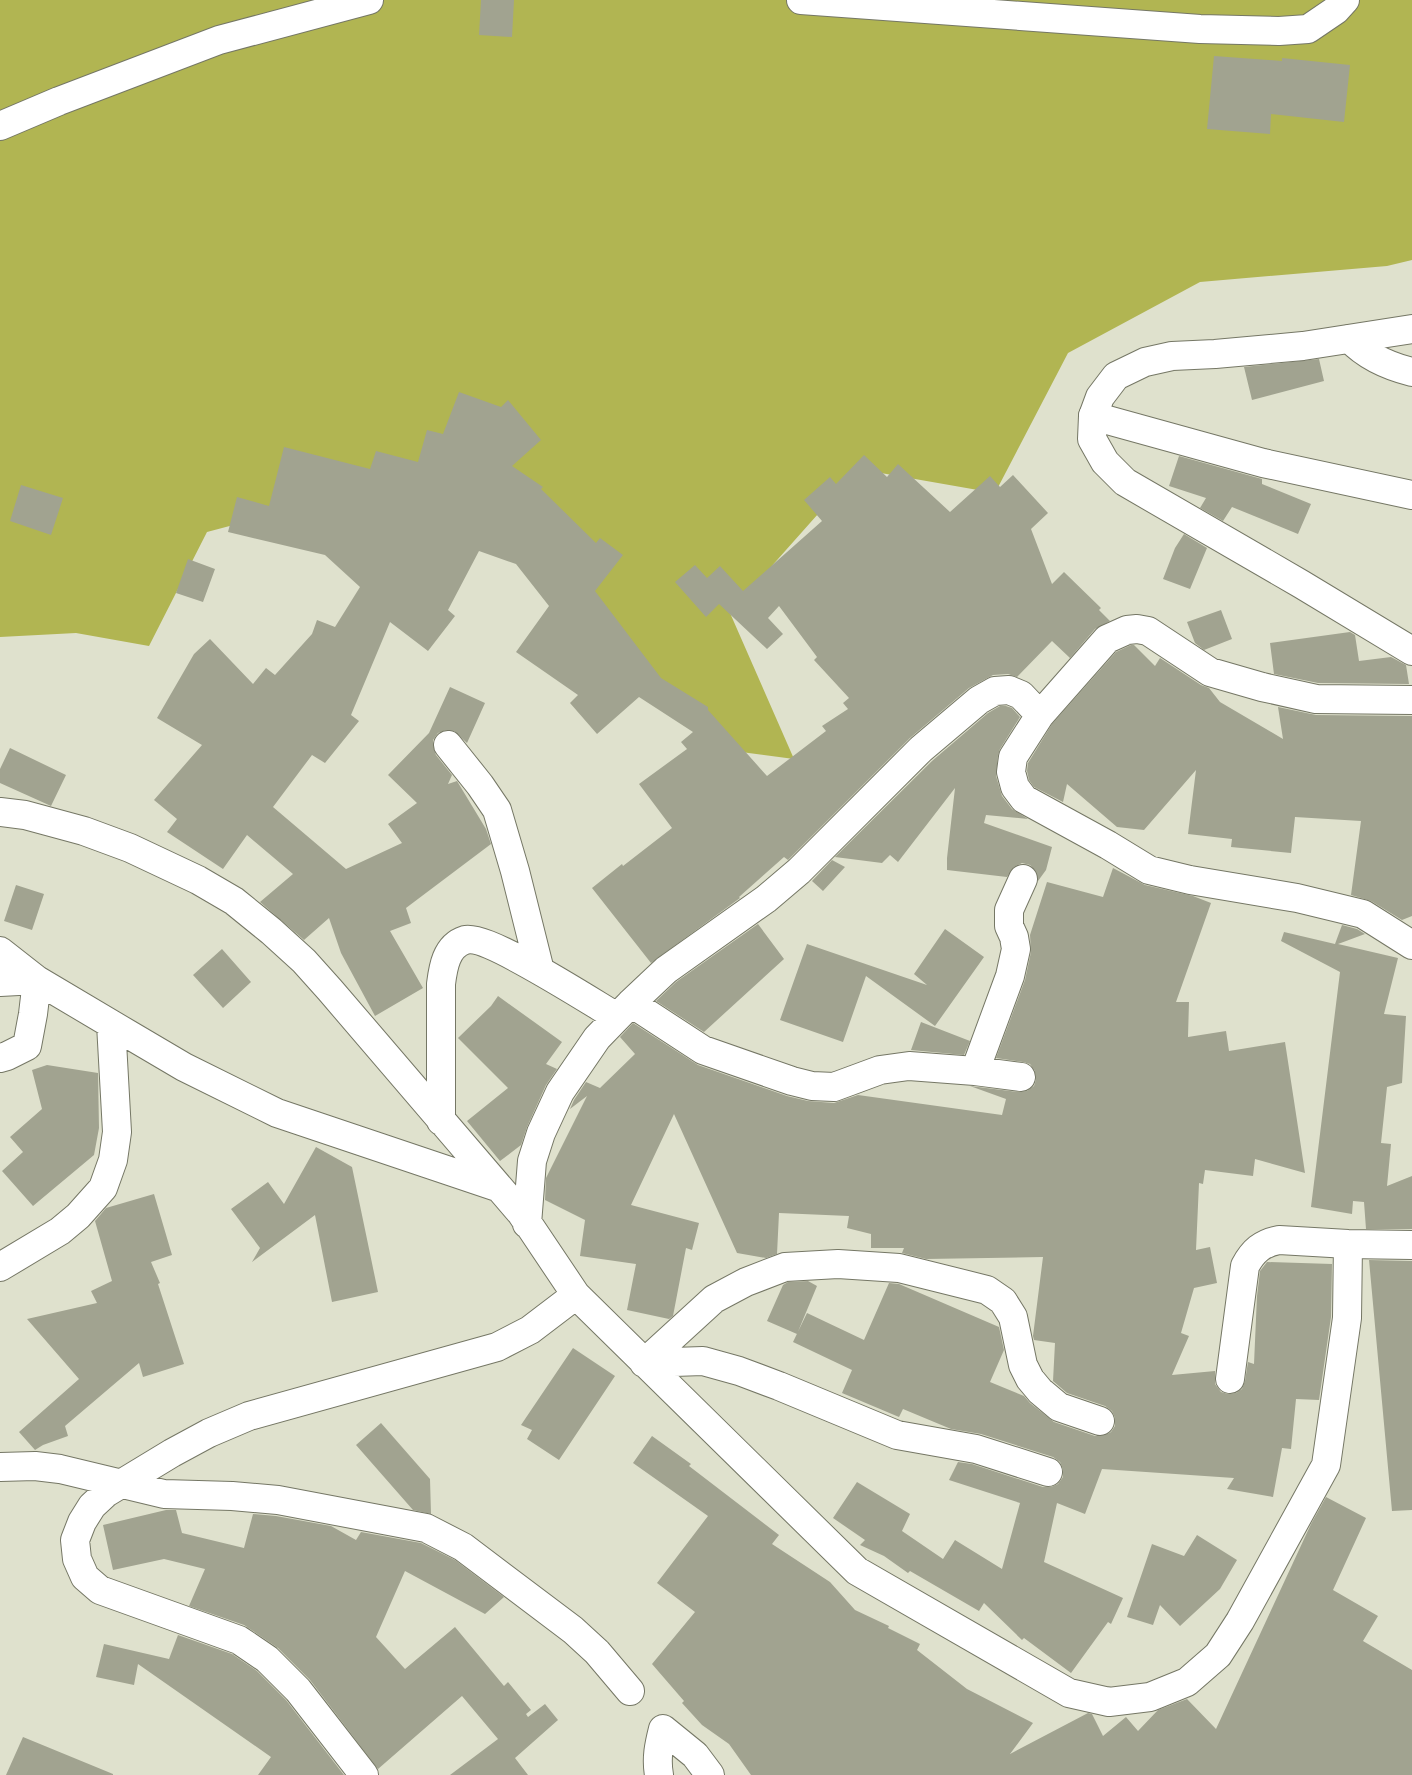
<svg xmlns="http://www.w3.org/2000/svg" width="1412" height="1775" viewBox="0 0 1412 1775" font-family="Quicksand,sans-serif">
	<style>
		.forest { fill: #b1b552 }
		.building { fill: #a1a390 }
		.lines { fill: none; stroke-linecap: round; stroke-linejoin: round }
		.street-casing { stroke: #757765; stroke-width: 30 }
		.secondary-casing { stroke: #757765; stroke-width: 30 }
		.street { stroke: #fff; stroke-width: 28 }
		.secondary { stroke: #fff; stroke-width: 28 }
	</style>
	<rect width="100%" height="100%" fill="#dfe1cd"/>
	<path class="forest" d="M0 0H1412V260L1387 266 1200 282 1068 353 995 493 858 469 730 613 794 759 718 749 539 574 420 476 207 532 149 646 76 633 0 637Z"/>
	<path class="building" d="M481 0H514L512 37 479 35Z
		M1214 56 1282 61V58L1350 65 1344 122 1271 114 1270 134 1207 129Z
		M1319 359 1324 381 1252 400 1244 367Z
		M459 392 501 407 508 400 541 440 512 466 543 487 541 489 596 543 600 538 623 555 595 591 661 678 708 707V710L767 776 826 731 822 726 848 709 843 703 849 698 814 660 817 657 779 606 768 618 783 634 767 649 719 604 706 617 675 582 695 565 707 578 720 566 743 591 822 521 804 500 830 477 836 484 864 455 887 477 898 464 950 512 990 476 1000 487 1013 475 1048 513 1031 529 1052 584 1064 572 1101 608 1099 610 1110 621 1095 629 1070 658 1052 641 1017 677 1008 674 993 675 969 688 910 738 788 860 784 857 739 897 740 898 651 963 592 888 622 864 623 866 672 828 639 784 687 749 681 742 693 732 639 697 597 734 570 703 578 695 516 652 549 606 516 564 479 551 448 610 455 616 428 651 390 622 351 715 359 721 325 763 312 755 273 807 346 869 402 843 388 824 417 803 388 775 429 733 450 687 485 703 467 743 454 731 446 730 438 733 433 740V747L436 755 452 775 448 784 457 781 486 829 491 844 406 908 411 923 390 931 423 988 375 1016 341 953 329 918 304 940 260 902 293 874 247 835 223 869 167 832 177 819 154 800 202 745 157 718 194 654 210 639 253 684 266 668 275 675 312 634 317 620 335 627 360 587 325 555 228 532 237 497 269 506 284 447 370 469 376 451 418 462 427 430 443 434Z
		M1179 456 1262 479V484L1311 504 1298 534 1232 507 1223 521 1200 508 1206 498 1169 486Z
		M21 485 63 498 51 535 10 521Z
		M1184 534 1207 548 1190 589 1163 579 1175 548Z
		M188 559 215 569 203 602 176 593Z
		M1221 610 1232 639 1204 650 1195 643 1187 622Z
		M1350 632 1355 635 1359 661 1391 657 1406 665 1409 684 1318 683 1274 674 1270 643Z
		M1131 645H1134L1155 666 1160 658 1201 685 1209 688 1220 702 1283 739 1278 707 1316 715 1412 716V916L1402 920 1371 901 1351 895 1361 821 1295 817 1291 853 1231 847 1232 839 1188 834 1196 770 1144 830 1117 827 1067 784 1063 802 1034 787 1029 780 1027 771 1028 763 1052 724 1116 652Z
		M1000 706H1006L1012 708 1020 717 1000 749 998 755 996 776 1002 796 1012 809 1028 819 986 815 984 823 1052 847 1046 870 1038 881 1035 870 1030 865 1022 863 1014 867 1007 877 947 870V858L955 788 898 862 890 855 882 863 835 857 932 761 988 713Z
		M10 748 66 775 51 806 0 783V769Z
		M832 860 845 867 823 891 812 881Z
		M1113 868 1145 885 1193 896 1211 903 1176 1002H1189L1188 1037 1226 1031 1229 1051 1285 1042 1305 1173 1255 1159 1253 1176 1205 1170 1203 1184 1199 1183 1196 1250 1210 1247 1217 1283 1194 1288 1181 1333 1189 1336 1172 1375 1215 1371V1384L1221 1392 1228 1394 1236 1393 1242 1389 1245 1381 1248 1362 1254 1364 1257 1296 1260 1271 1267 1262 1332 1264 1331 1317 1319 1400 1296 1399 1291 1449 1282 1448 1273 1497 1227 1489 1234 1478 1102 1469 1085 1514 1057 1503 1044 1562 1123 1598 1111 1624 1108 1622 1071 1673 1024 1638 1022 1640 984 1603 979 1611 910 1571 908 1573 884 1556 860 1545 865 1540 833 1518 857 1482 910 1514 902 1531 943 1559 955 1540 1002 1569 1020 1503 949 1480 958 1462 972 1464 1043 1487H1051L1058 1484 1063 1477V1469L1060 1462 1053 1457 981 1434 951 1429 903 1409 899 1417 842 1393 852 1370 793 1342 807 1313 864 1340 889 1283 899 1284 999 1327 1004 1350 990 1382 1024 1396 1030 1403 1054 1422 1095 1436H1103L1111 1432 1115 1426V1418L1112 1411 1105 1406 1067 1393 1053 1381 1055 1343 1034 1340 1033 1336 1043 1257 926 1259 902 1253 904 1248H871V1234L847 1228 849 1216 779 1213 777 1254 766 1258 737 1253 674 1114 631 1205 699 1223 692 1250 686 1248 673 1316 669 1319 627 1310 636 1264 580 1256 585 1220 545 1200 546 1178 587 1096 570 1109 574 1100 586 1082 600 1088 635 1054 620 1037 633 1023 698 1065 787 1096 808 1101 834 1103 858 1095 1002 1115 1006 1099 970 1086 1019 1092 1027 1091 1034 1086 1036 1080 1035 1071 1030 1064 1023 1062 996 1058 1025 980 1031 952 1030 935 1047 882 1103 897Z
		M16 885 44 894 32 930 4 921Z
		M758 924 784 959 704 1032 656 1001 676 982Z
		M1342 925 1357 929 1365 934 1338 944 1398 958 1384 1014 1406 1016 1402 1083 1387 1087 1381 1143 1391 1144 1387 1186 1412 1176V1229H1366L1364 1202 1353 1201 1352 1214 1311 1207 1340 972 1281 941 1284 932 1335 944Z
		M945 929 984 957 935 1026 866 976 843 1042 780 1020 807 944 927 985 914 974Z
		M222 949 251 982 223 1008 193 975Z
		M498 996 562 1042 546 1064 557 1069 546 1085 527 1127 521 1145 500 1161 467 1121 508 1088 458 1038 491 1006Z
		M921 1022 970 1041 964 1055 911 1050Z
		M47 1065 98 1073 99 1128 94 1155 33 1206 2 1171 23 1152 10 1137 42 1109 32 1070Z
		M316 1147 352 1167 378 1292 332 1302 315 1215 252 1262 260 1248 231 1209 268 1182 284 1204Z
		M154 1194 172 1255 151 1262 160 1283 158 1284 184 1364 143 1377 139 1363 65 1426 68 1436 43 1445 35 1450 19 1432 79 1379 27 1319 97 1303 91 1291 112 1281 95 1221 106 1208Z
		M1369 1260 1412 1261V1510L1392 1511Z
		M808 1281 817 1286 797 1334 767 1321 783 1285 788 1282Z
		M573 1348 615 1376 559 1460 527 1439 532 1430 521 1425Z
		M381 1423 430 1479 431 1514 413 1510 356 1445Z
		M652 1436 691 1464 689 1466 779 1535 772 1544 830 1582 855 1610 889 1626 888 1628 920 1644 917 1650 967 1689 1033 1723 1010 1754 1088 1713 1092 1714 1103 1736 1126 1717 1138 1731 1158 1710 1187 1699 1216 1729 1311 1524 1326 1497 1366 1518 1333 1590 1378 1616 1363 1641 1412 1670V1775H751L729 1744 702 1725 682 1703 684 1701 652 1664 695 1612 657 1583 708 1516 633 1463Z
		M166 1510H176L182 1533 244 1548 253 1514 276 1516 331 1526 356 1540 361 1532 421 1543 455 1560 504 1597 485 1614 405 1571 376 1637 405 1669 455 1627 504 1686 508 1682 531 1710 526 1714 528 1717 545 1704 558 1720 515 1758 528 1775H450L498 1739 462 1696 378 1769 310 1680 278 1648 244 1625 189 1606 205 1569 164 1559 113 1570 103 1525Z
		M1197 1535 1237 1560 1220 1589 1180 1626 1160 1605 1153 1625 1127 1617 1152 1544 1184 1556Z
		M178 1635 232 1654 257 1671 286 1700 344 1775H258L271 1757 138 1664 134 1685 96 1677 104 1644 169 1659Z
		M23 1737 113 1774V1775H6Z"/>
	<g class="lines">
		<defs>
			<path id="street" d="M801 0 1200 29 1279 31 1308 29 1336 10 1345 0
				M0 126 59 101 219 40 369 0
				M1350 339C1367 357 1388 366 1412 372
				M1093 416 1263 463 1412 495
				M1412 700 1316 699 1262 687 1210 672 1148 631 1137 629 1127 630 1107 639 1040 715 1013 757 1011 772 1015 787 1024 799 1108 845 1149 870 1190 880 1297 898 1363 914 1412 945
				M448 745 480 785 497 810 515 871 540 971
				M0 812 25 815 84 831 130 848 198 880 234 901 271 931 304 961 330 990 521 1213 576 1295 857 1571 1069 1693 1109 1702 1150 1697 1187 1682 1218 1655 1240 1621 1326 1465 1347 1318 1348 1244
				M0 951 37 980 128 1034 184 1067 277 1113 497 1187
				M0 982 37 980 33 1014 27 1046 7 1056 0 1058
				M631 1003 703 1050 792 1081 812 1086 834 1087 880 1070 909 1066 975 1071 1021 1077
				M975 1071 1010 976 1016 949 1014 937 1009 926V910L1023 879
				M441 1121V984C443 968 446 946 465 940 487 934 593 1003 617 1017
				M527 1224 532 1161 541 1133 560 1092 597 1038 631 1003 666 970 766 899 799 871 921 749 979 700 995 691 1009 690 1021 695 1040 715
				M0 1267 60 1231 78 1216 103 1188 113 1160 117 1132 111 1024
				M644 1363 714 1299 746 1282 785 1267 838 1264 899 1268 987 1290 1003 1301 1013 1317 1023 1365 1030 1379 1040 1391 1059 1407 1100 1421
				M644 1363 703 1361 739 1371 779 1386 897 1435 976 1449 1048 1472
				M1230 1379 1245 1266C1253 1251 1262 1243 1279 1240L1348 1244 1412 1245
				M0 1467 35 1466 60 1469 164 1494 232 1496 278 1500 426 1528 463 1547 573 1630 597 1652 630 1691
				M364 1775 298 1690 267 1659 239 1640 100 1590 85 1577 77 1559 75 1540 82 1522 92 1506 106 1493 172 1453 209 1433 249 1416 497 1347 530 1330 576 1295
				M659 1775C656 1758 659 1745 663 1729L695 1755 710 1775"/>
			<path id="secondary" d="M1412 329 1303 346 1215 354 1172 356 1145 362 1116 376 1100 397 1093 416 1092 439 1105 462 1125 482 1301 584 1412 651"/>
		</defs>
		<use href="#street" class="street-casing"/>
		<use href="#secondary" class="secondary-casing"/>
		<use href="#street" class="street"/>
		<use href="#secondary" class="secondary"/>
	</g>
</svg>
